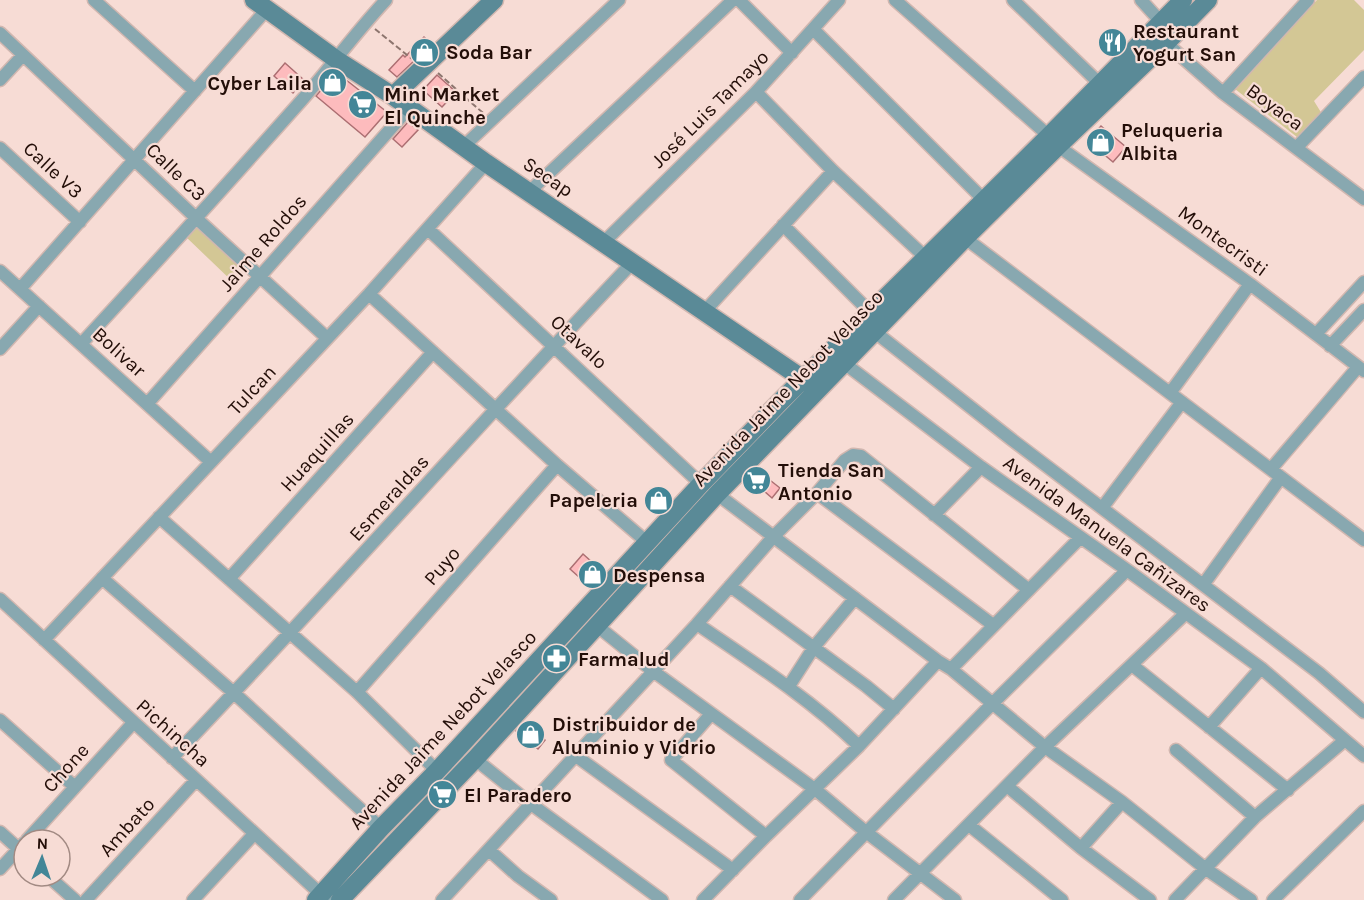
<svg xmlns="http://www.w3.org/2000/svg" width="1364" height="900" viewBox="0 0 1364 900" font-family="Karla,sans-serif">
	<style>
		.green { fill: #d3c795 }
		.building { fill: #fdbbbd; stroke: #ac6f72; stroke-width: 1.5 }
		.lines { fill: none; stroke-linecap: round; stroke-linejoin: round }
		.street-casing { stroke: #d1b7b0; stroke-width: 15 }
		.secondary-casing { stroke: #d1b7b0; stroke-width: 21 }
		.path { stroke: #8d756e; stroke-width: 2; stroke-dasharray: 6 3; stroke-linecap: butt }
		.street { stroke: #88a8b0; stroke-width: 12 }
		.secondary { stroke: #5a8a97; stroke-width: 18 }
		.labels { text-anchor: middle; dominant-baseline: central; stroke-width: 4.5; stroke-linejoin: round; paint-order: stroke }
		.poi-label { font-size: 20px; font-weight: bold; fill: #230e08; stroke: #f7dcd5; text-anchor: start }
		.street-label { font-size: 20px; fill: #230e08; stroke: #f7dcd5 }
	</style>
	<rect width="100%" height="100%" fill="#f7dcd5"/>
	<path class="green" d="M1317 0H1354L1364 10V50L1314 101 1322 114 1297 137 1235 89Z
		M194 225 246 271 234 283 185 236Z"/>
	<path class="building" d="M424 37 432 44 397 77 389 70 403 55 405 57Z
		M285 63 304 80 293 93 274 76Z
		M336 72 387 112 365 137 316 96Z
		M437 75 456 92 442 107 423 90Z
		M408 122 418 130 402 147 393 139Z
		M1101 126 1126 147 1113 162 1088 141Z
		M757 470 780 488 772 498 750 479Z
		M583 554 603 572 589 586 570 569Z
		M524 722 545 740 538 749 516 731Z"/>
	<g class="lines">
		<defs>
			<path id="street" d="M94 0 195 91
				M739 0 792 53
				M895 0 1049 136
				M1013 0 1100 84
				M1141 0 1161 22
				M814 30 983 199
				M0 33 196 218 327 338
				M1166 43 1223 93 1364 199
				M0 80 23 55
				M756 92 833 171 925 257
				M1223 93 1308 0
				M1058 146 1250 284 1364 371
				M463 147 619 0
				M1297 147 1364 77
				M0 148 80 222
				M529 192 733 0
				M783 225 870 312
				M428 229 701 484
				M965 238 1364 540
				M604 242 756 92 839 0
				M0 271 211 462
				M20 289 267 9
				M369 294 557 465 648 543
				M704 312 833 171
				M875 332 1011 439 1319 673 1364 712
				M1316 334 1364 282
				M81 344C155 264 228 183 301 101 330 68 356 32 386 0
				M1330 346 1364 310
				M0 349 39 306
				M844 363 981 467 1127 570 1261 668 1345 740
				M1170 393 1250 284
				M147 404 409 108
				M1271 469 1358 367
				M817 493 993 625
				M717 494 938 661 951 669 1045 747 1122 802 1206 869 1251 900
				M1102 508 1182 402
				M934 515 981 467
				M159 517 357 692 437 771
				M102 578 234 693 381 828
				M229 579 433 352
				M1203 585 1281 477
				M730 586 866 686 894 709
				M0 599 326 899
				M697 624C753 662 810 699 859 746
				M596 625 653 671 816 790 866 832 955 900
				M44 640 369 294 486 163
				M1132 665 1288 790
				M951 669 1080 538
				M789 686 814 647 855 598
				M357 692 557 465
				M711 714 671 760 766 836
				M0 720 75 787
				M1209 727 1261 668
				M1176 750 1255 817
				M576 756 733 870
				M172 758C328 595 477 426 633 262
				M475 759 531 804 662 900
				M1007 786 1081 848 1150 900
				M969 825 1062 900
				M0 832 23 853
				M27 840 133 723
				M1081 848 1122 802
				M489 850 518 876 551 900
				M0 869 24 843
				M48 876 75 900
				M86 900 196 780
				M193 900 254 834
				M442 900 697 624 774 536 817 493 845 460 853 455 861 456 1029 590
				M703 900 766 836 859 746 938 661
				M800 900 992 704 1127 570
				M894 900 1045 747 1185 614
				M1175 900 1255 817 1345 740 1364 756
				M1273 900 1364 811"/>
			<path id="secondary" d="M254 0 337 60 393 96 486 163 803 379 812 387
				M393 96 494 0
				M316 900 381 828 437 771 701 484 782 400 1049 136 1183 0
				M340 900 475 759 717 494 965 238 1058 146 1166 43 1208 0"/>
		</defs>
		<use href="#street" class="street-casing"/>
		<use href="#secondary" class="secondary-casing"/>
		<path class="path" d="M375 29 412 59
			M438 73 483 113"/>
		<use href="#street" class="street"/>
		<use href="#secondary" class="secondary"/>
	</g>
	<defs>
		<symbol id="restaurant-disc" viewBox="-11 -11 22 22"><circle r="9.5" fill="#438697" stroke="#f7dcd5"/><path d="M-5-6h1v4h1v-4h1v4h1v-4h1v5L-1.5 .5V6h-2V.5L-5-1ZM5-6V6H3V1.5H1.5Q1.5-4 5-6Z" fill="#fff"/></symbol>
		<symbol id="shop-disc" viewBox="-11 -11 22 22"><circle r="9.5" fill="#438697" stroke="#f7dcd5"/><path d="M-5-2.5h2.3a2.7 3.5 0 0 1 5.4 0H5L5.5 6h-11ZM-1.5-2.5h3a1.5 2.3 0 0 0-3 0Z" fill="#fff"/></symbol>
		<symbol id="supermarket-disc" viewBox="-11 -11 22 22"><circle r="9.5" fill="#438697" stroke="#f7dcd5"/><path d="M-6-5.5h2.5l.6 2H6L4.5 2H-2.5L-4.4-4H-6ZM-1.5 3.2a1.3 1.3 0 1 0 .1 0ZM3 3.2a1.3 1.3 0 1 0 .1 0Z" fill="#fff"/></symbol>
		<symbol id="pharmacy-disc" viewBox="-11 -11 22 22"><circle r="9.5" fill="#438697" stroke="#f7dcd5"/><path d="M-2-6h4v4h4v4h-4v4h-4v-4h-4v-4h4Z" fill="#fff"/></symbol>
	</defs>
	<g fill-rule="evenodd">
		<use href="#restaurant-disc" x="1096" y="26" width="33" height="33"/>
		<use href="#shop-disc" x="408" y="36" width="33" height="33"/>
		<use href="#shop-disc" x="316" y="66" width="33" height="33"/>
		<use href="#supermarket-disc" x="346" y="88" width="33" height="33"/>
		<use href="#shop-disc" x="1084" y="126" width="33" height="33"/>
		<use href="#supermarket-disc" x="740" y="464" width="33" height="33"/>
		<use href="#shop-disc" x="642" y="484" width="33" height="33"/>
		<use href="#shop-disc" x="576" y="558" width="33" height="33"/>
		<use href="#pharmacy-disc" x="540" y="642" width="33" height="33"/>
		<use href="#shop-disc" x="514" y="718" width="33" height="33"/>
		<use href="#supermarket-disc" x="426" y="778" width="33" height="33"/>
	</g>
	<g class="labels">
		<g class="poi-label">
			<text x="1133" y="31">Restaurant<tspan x="1133" dy="23">Yogurt San</tspan></text>
			<text x="446" y="52">Soda Bar</text>
			<text x="312" y="83" text-anchor="end">Cyber Laila</text>
			<text x="384" y="94">Mini Market<tspan x="384" dy="23">El Quinche</tspan></text>
			<text x="1121" y="130">Peluqueria<tspan x="1121" dy="23">Albita</tspan></text>
			<text x="778" y="470">Tienda San<tspan x="778" dy="23">Antonio</tspan></text>
			<text x="638" y="500" text-anchor="end">Papeleria</text>
			<text x="613" y="575">Despensa</text>
			<text x="578" y="659">Farmalud</text>
			<text x="552" y="724">Distribuidor de<tspan x="552" dy="23">Aluminio y Vidrio</tspan></text>
			<text x="464" y="795">El Paradero</text>
		</g>
		<g class="street-label">
			<text transform="translate(1275 107) rotate(36)">Boyaca</text>
			<text transform="translate(710 109) rotate(-45)">José Luis Tamayo</text>
			<text transform="translate(53 170) rotate(43)">Calle V3</text>
			<text transform="translate(176 172) rotate(44)">Calle C3</text>
			<text transform="translate(548 177) rotate(34)">Secap</text>
			<text transform="translate(1223 241) rotate(36)">Montecristi</text>
			<text transform="translate(263 243) rotate(-49)">Jaime Roldos</text>
			<text transform="translate(579 342) rotate(43)">Otavalo</text>
			<text transform="translate(119 352) rotate(42)">Bolivar</text>
			<text transform="translate(788 388) rotate(-46)">Avenida Jaime Nebot Velasco</text>
			<text transform="translate(252 390) rotate(-47)">Tulcan</text>
			<text transform="translate(317 452) rotate(-48)">Huaquillas</text>
			<text transform="translate(389 498) rotate(-48)">Esmeraldas</text>
			<text transform="translate(1107 534) rotate(36)">Avenida Manuela Cañizares</text>
			<text transform="translate(442 566) rotate(-49)">Puyo</text>
			<text transform="translate(443 730) rotate(-47)">Avenida Jaime Nebot Velasco</text>
			<text transform="translate(173 733) rotate(42)">Pichincha</text>
			<text transform="translate(66 768) rotate(-48)">Chone</text>
			<text transform="translate(127 827) rotate(-48)">Ambato</text>
		</g>
	</g>
	<g transform="translate(42 858) rotate(2)"><circle r="28" fill="#f7dcd5" stroke="#a28a83" stroke-width="1.5"/>
	<path d="M0-4.5L10 22L0 15L-10 22Z" fill="#438697"/>
	<text y="-9" font-size="16" font-weight="bold" text-anchor="middle" fill="#230e08">N</text>
	</g>
</svg>
